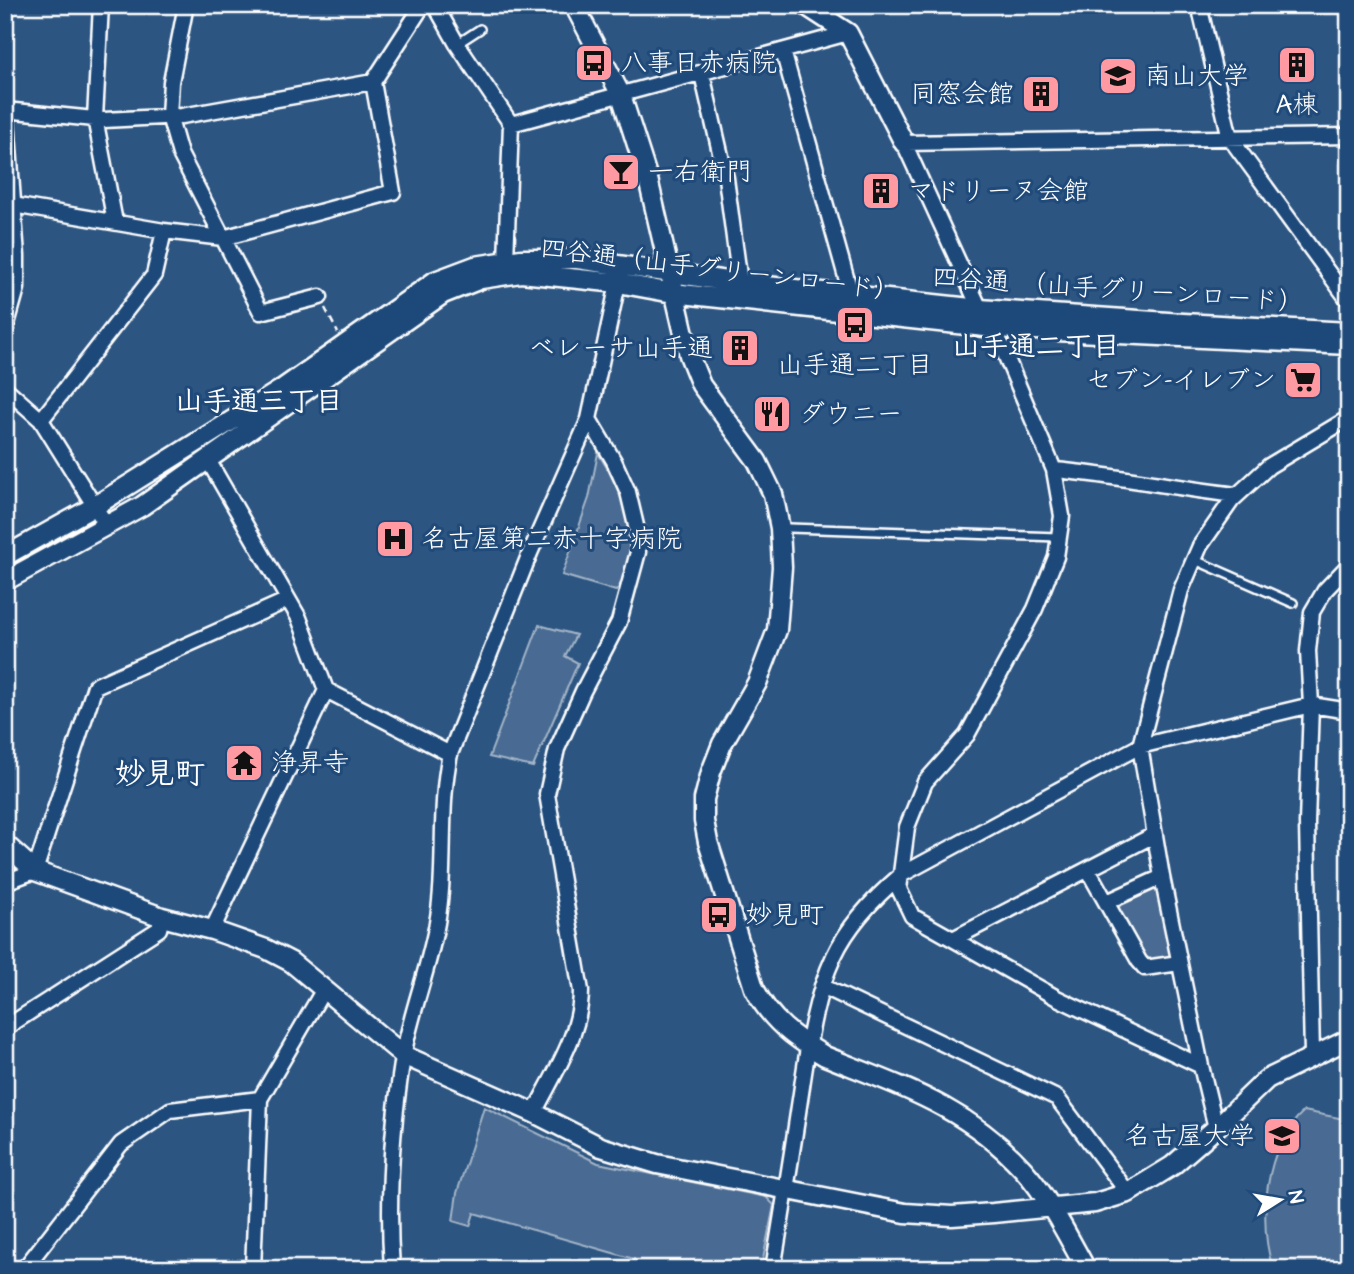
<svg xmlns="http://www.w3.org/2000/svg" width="1354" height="1274" viewBox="0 0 1354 1274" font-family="'Architects Daughter','Klee One',sans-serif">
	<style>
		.green { fill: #486b92; stroke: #a4b5c8; stroke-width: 2 }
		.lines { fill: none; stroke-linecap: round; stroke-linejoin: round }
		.service-casing { stroke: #fff; stroke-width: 12 }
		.minor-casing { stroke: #fff; stroke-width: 19 }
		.tertiary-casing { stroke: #fff; stroke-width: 23 }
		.path { stroke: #fff; stroke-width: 2.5; stroke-dasharray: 7 5; stroke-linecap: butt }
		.service { stroke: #1f4a7a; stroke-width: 7 }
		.minor { stroke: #1f4a7a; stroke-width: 14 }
		.tertiary { stroke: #1f4a7a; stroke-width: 18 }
		.labels { text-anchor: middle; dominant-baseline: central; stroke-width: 6; stroke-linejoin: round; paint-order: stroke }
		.poi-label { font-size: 26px; fill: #fff; stroke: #1f4a7a; text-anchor: start }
		.street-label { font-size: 26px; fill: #fff; stroke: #1f4a7a }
		.neighbourhood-label { font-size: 28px; font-weight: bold; fill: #fff; stroke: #1f4a7a }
		.quarter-label { font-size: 30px; font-weight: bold; fill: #fff; stroke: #1f4a7a }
	</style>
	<rect width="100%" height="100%" fill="#2c5582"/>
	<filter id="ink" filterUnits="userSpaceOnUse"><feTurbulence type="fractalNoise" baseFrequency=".0143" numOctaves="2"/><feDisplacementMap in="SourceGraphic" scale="14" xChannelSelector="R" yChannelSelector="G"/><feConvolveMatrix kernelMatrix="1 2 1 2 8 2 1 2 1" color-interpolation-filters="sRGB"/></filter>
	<g filter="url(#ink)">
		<path class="green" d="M598 453C622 490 648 551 616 591L562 575 589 498Z
			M539 625 576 635 565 656 578 663 533 767 489 757Z
			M1155 889 1159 892 1171 954 1167 959 1151 962 1145 960 1113 905Z
			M484 1107 598 1163 766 1197 774 1205 761 1269H632L634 1259 474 1213 470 1226 453 1221 457 1193Z
			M1304 1111 1349 1120V1269H1273C1258 1221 1264 1147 1304 1111Z"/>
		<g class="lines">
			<defs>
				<path id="service" d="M457 44 480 29
					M789 528 1058 537
					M1195 560 1293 603"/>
				<path id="minor" d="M101 5 95 118 115 222
					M186 5 171 82 169 116 180 154 261 312 320 297
					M435 5 457 44 511 124 506 261
					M1199 5 1230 138 1349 301
					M783 51 851 295
					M702 74 726 178 740 283
					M5 110 104 120 182 116 373 82
					M511 124 848 33
					M13 205 164 231 223 238 393 192 373 82 423 5
					M980 309 904 143 1349 136
					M994 328 1054 470 1062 516 1056 557 1035 609 967 735 925 782 907 827 899 889 912 916 1057 998 1201 1066 1216 1128
					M5 388 41 420 107 526
					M41 420 154 275 164 231
					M208 460 299 618 326 690 450 754
					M1054 470C1115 475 1175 488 1236 495
					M1088 870 1139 961 1145 968 1179 963
					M5 882 35 871 95 686 288 600
					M1107 902 1162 877
					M212 930 326 690
					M953 939 1154 835
					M822 986 1057 1098 1128 1193
					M5 1028 159 929 162 917
					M1312 1055 1307 823 1311 705 1308 651 1312 612 1325 590 1349 565
					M1201 1066 1162 877 1140 746 1181 590 1200 546 1232 500 1269 466 1349 418
					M534 1113C553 1075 581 1034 581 991L547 794 557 749 583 691 619 622 638 552 637 530 628 492 614 461 589 419
					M24 1269 121 1144 170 1110 260 1099
					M253 1269 260 1099 324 989
					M392 1269C387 1199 392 1126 403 1057 411 1012 429 968 437 923 447 867 438 810 450 754L530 553 589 419 618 283
					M773 1269C782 1215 791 1160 799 1106 807 1056 812 1003 834 956 849 924 874 898 901 875L1140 746 1311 705 1349 711"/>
				<path id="tertiary" d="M574 5 621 95 648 179 689 355 701 385 757 461 773 494 780 528 782 567 777 630 757 683 722 744 711 772 704 799V821L708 842 754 988C770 1020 794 1038 825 1056 902 1087 965 1106 1023 1169 1049 1198 1067 1235 1086 1269
					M805 5 848 33 904 143
					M5 119 15 256V288L5 324
					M5 556 95 506 279 391 435 281 475 266 521 259H577L740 283 980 309 1183 323 1349 332
					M5 581 142 506 443 294 481 279 521 273 618 283 673 293 994 328 1349 345
					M5 844 35 871 162 917 212 930 266 949 291 962 403 1055 534 1113 601 1147 657 1164 905 1213 952 1216 993 1213 1095 1203 1128 1193 1172 1166 1216 1128 1267 1079 1349 1039"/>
			</defs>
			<use href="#service" class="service-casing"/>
			<use href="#minor" class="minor-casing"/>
			<use href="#tertiary" class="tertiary-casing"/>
			<path class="path" d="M325 308 338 333"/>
			<use href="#service" class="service"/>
			<use href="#minor" class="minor"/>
			<use href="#tertiary" class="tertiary"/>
		</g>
	</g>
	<defs>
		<symbol id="bus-square" viewBox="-11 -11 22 22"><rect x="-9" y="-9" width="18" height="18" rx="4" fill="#ff9aa2" stroke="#1f4a7a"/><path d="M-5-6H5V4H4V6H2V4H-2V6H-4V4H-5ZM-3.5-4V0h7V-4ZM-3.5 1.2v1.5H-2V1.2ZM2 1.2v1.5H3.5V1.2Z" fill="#111"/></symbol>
		<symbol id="building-square" viewBox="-11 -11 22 22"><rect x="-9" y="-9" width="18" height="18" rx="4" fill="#ff9aa2" stroke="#1f4a7a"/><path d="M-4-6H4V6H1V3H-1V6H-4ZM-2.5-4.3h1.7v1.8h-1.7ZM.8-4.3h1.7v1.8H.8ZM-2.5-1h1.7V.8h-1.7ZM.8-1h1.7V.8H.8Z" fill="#111"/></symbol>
		<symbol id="university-square" viewBox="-11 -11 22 22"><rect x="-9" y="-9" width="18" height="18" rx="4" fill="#ff9aa2" stroke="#1f4a7a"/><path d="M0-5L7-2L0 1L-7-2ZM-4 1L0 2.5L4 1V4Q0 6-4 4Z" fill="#111"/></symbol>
		<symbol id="bar-square" viewBox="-11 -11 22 22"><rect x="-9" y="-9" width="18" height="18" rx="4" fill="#ff9aa2" stroke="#1f4a7a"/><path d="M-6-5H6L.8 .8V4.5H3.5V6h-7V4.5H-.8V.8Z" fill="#111"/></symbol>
		<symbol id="supermarket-square" viewBox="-11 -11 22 22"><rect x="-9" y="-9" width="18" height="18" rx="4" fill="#ff9aa2" stroke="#1f4a7a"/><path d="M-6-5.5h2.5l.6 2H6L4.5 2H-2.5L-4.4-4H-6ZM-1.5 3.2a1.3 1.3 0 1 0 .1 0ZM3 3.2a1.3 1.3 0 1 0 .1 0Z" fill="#111"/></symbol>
		<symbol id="restaurant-square" viewBox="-11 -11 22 22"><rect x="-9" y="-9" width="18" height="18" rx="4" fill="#ff9aa2" stroke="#1f4a7a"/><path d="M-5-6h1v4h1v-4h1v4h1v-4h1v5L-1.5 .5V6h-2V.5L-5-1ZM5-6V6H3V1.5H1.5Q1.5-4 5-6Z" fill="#111"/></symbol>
		<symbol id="hospital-square" viewBox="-11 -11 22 22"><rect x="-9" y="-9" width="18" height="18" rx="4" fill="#ff9aa2" stroke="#1f4a7a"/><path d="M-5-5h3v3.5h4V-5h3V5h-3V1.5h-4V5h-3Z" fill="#111"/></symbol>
		<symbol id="temple-square" viewBox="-11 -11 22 22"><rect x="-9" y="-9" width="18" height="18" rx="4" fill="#ff9aa2" stroke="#1f4a7a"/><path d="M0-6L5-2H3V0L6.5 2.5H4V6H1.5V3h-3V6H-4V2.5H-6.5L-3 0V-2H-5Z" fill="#111"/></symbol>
	</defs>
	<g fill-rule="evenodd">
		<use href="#bus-square" x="572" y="41" width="44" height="44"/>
		<use href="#building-square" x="1275" y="43" width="44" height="44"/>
		<use href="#university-square" x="1096" y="54" width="44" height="44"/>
		<use href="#building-square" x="1019" y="72" width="44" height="44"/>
		<use href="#bar-square" x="599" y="150" width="44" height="44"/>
		<use href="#building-square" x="859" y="169" width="44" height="44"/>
		<use href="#bus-square" x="833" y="303" width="44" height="44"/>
		<use href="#building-square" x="718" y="326" width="44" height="44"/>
		<use href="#supermarket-square" x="1281" y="358" width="44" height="44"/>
		<use href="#restaurant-square" x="750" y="392" width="44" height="44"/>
		<use href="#hospital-square" x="373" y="517" width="44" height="44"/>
		<use href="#temple-square" x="222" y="741" width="44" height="44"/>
		<use href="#bus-square" x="697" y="893" width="44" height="44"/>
		<use href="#university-square" x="1260" y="1114" width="44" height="44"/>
	</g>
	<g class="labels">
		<g class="poi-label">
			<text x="621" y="63">八事日赤病院</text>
			<text x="1145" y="76">南山大学</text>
			<text x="1014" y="94" text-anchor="end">同窓会館</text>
			<text x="1297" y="105" text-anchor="middle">A棟</text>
			<text x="648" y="172">一右衛門</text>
			<text x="908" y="191">マドリーヌ会館</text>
			<text x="713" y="348" text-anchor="end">ベレーサ山手通</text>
			<text x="855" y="365" text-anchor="middle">山手通二丁目</text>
			<text x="1276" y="380" text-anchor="end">セブン-イレブン</text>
			<text x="799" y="414">ダウニー</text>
			<text x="422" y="539">名古屋第二赤十字病院</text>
			<text x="271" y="763">浄昇寺</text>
			<text x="746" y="915">妙見町</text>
			<text x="1255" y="1136" text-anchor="end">名古屋大学</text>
		</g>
		<g class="street-label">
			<text transform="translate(720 270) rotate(7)">四谷通（山手グリーンロード）</text>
			<text transform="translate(1118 290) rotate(4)">四谷通 （山手グリーンロード）</text>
		</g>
		<g class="neighbourhood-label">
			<text x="1036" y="346">山手通二丁目</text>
			<text x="259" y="401">山手通三丁目</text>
		</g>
		<g class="quarter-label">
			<text x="160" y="774">妙見町</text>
		</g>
	</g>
	<rect width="1354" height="1274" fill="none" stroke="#1f4a7a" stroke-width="28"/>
	<rect x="14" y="14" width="1326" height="1246" fill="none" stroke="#fff" stroke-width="2.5" filter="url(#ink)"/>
	<g transform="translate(1280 1200) rotate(79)" stroke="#1f4a7a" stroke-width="5" paint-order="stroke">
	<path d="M0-5L12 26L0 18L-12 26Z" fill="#ffffff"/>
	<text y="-10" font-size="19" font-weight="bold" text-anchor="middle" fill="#ffffff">N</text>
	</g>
</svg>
